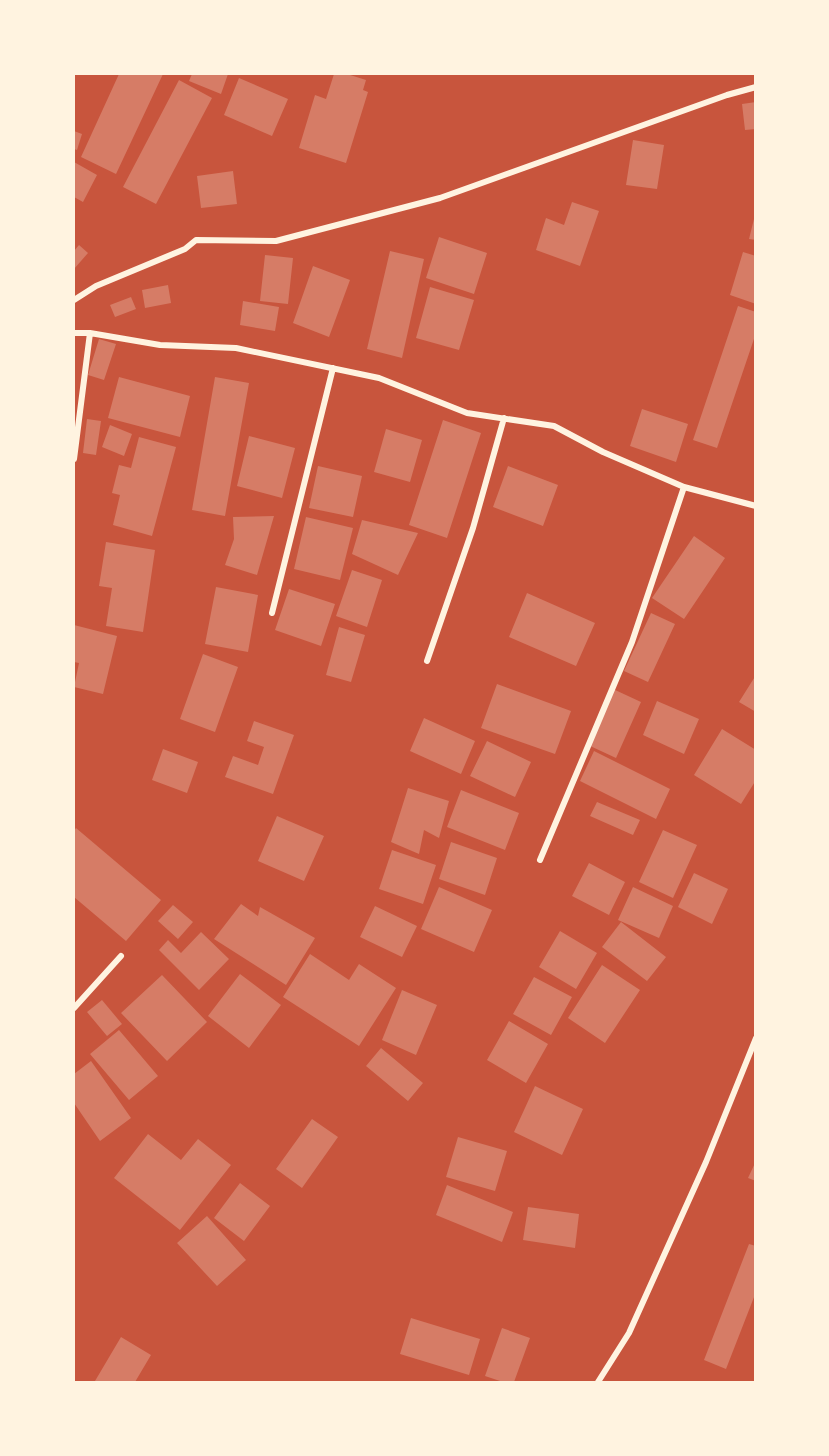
<svg xmlns="http://www.w3.org/2000/svg" width="829" height="1456" viewBox="0 0 829 1456" font-family="Arial,sans-serif">
	<style>
		.building { fill: #d67c66 }
		.lines { fill: none; stroke-linecap: round; stroke-linejoin: round }
		.minor { stroke: #fff3e0; stroke-width: 6 }
	</style>
	<rect width="100%" height="100%" fill="#c8553d"/>
	<path class="building" d="M119 74H163L116 174 81 157Z
		M192 74H228L221 94 189 81Z
		M334 74H347L366 80 363 90 368 92 346 163 299 148 315 95 326 99Z
		M239 78 288 99 272 136 224 115Z
		M179 80 212 98 156 204 123 187Z
		M756 102V129L745 130 742 104Z
		M74 131 82 134 77 150 74 149Z
		M633 140 664 145 657 189 626 185Z
		M74 162 97 175 83 202 74 197Z
		M233 171 237 204 201 208 197 176Z
		M572 202 599 211 580 266 536 250 546 218 564 225Z
		M755 215H756V240L749 239Z
		M439 237 487 253 474 294 426 278Z
		M79 245 88 253 74 269V251Z
		M390 251 424 259 402 358 367 349Z
		M743 252 756 256V304L730 295Z
		M265 255 293 258 288 304 260 301Z
		M313 266 350 280 329 337 293 323Z
		M168 285 171 303 145 308 142 290Z
		M430 287 474 300 459 350 416 338Z
		M131 297 136 309 115 317 110 305Z
		M243 301 279 307 275 331 240 325Z
		M738 306 756 312V333L717 448 693 440Z
		M99 339 116 344 104 380 88 375Z
		M119 377 190 396 180 437 108 418Z
		M215 377 249 383 225 516 192 510Z
		M642 409 688 424 676 462 630 446Z
		M87 419 101 421 96 455 83 453Z
		M443 420 481 433 447 538 409 525Z
		M110 425 132 434 124 456 102 447Z
		M386 429 422 440 410 482 374 472Z
		M249 436 295 448 282 498 237 486Z
		M139 437 176 447 152 536 113 525 120 495 112 493 119 465 131 468Z
		M318 466 362 476 353 517 309 508Z
		M508 466 558 485 543 526 493 507Z
		M274 516 257 575 225 565 234 539 233 517Z
		M306 517 353 528 340 580 294 569Z
		M362 520 418 533 398 575 352 554Z
		M694 536 725 558 684 619 652 598Z
		M106 542 155 550 143 632 106 626 112 588 99 586Z
		M352 570 382 580 367 627 336 616Z
		M216 587 258 595 248 652 205 644Z
		M289 589 335 604 321 646 275 630Z
		M527 593 595 623 576 666 509 637Z
		M651 613 675 624 648 682 624 671Z
		M74 625 117 636 103 694 74 687 79 663 74 662Z
		M339 627 365 635 351 682 326 675Z
		M203 654 238 667 215 732 180 719Z
		M756 675V712L739 702Z
		M497 684 571 711 555 754 481 728Z
		M613 689 641 702 616 758 588 745Z
		M657 701 699 719 684 754 643 735Z
		M424 718 475 741 461 774 410 751Z
		M254 721 294 735 273 794 225 777 233 756 258 765 264 747 247 741Z
		M722 729 756 750V780L741 804 694 775Z
		M487 741 531 762 515 797 470 776Z
		M163 749 198 762 187 793 152 780Z
		M594 751 670 789 656 819 580 781Z
		M408 788 449 801 439 838 424 830 419 854 391 842Z
		M461 790 519 813 505 850 447 827Z
		M597 802 640 820 633 835 590 816Z
		M277 816 324 836 304 881 258 861Z
		M76 828 161 900 126 941 74 897V831Z
		M663 830 697 845 673 898 639 882Z
		M451 842 497 858 485 895 439 879Z
		M392 850 436 865 423 904 379 889Z
		M589 863 625 882 609 915 572 896Z
		M694 873 728 889 712 924 678 907Z
		M439 887 492 910 474 952 421 929Z
		M633 887 673 906 659 938 618 920Z
		M241 904 258 916 260 907 315 938 286 985 214 939Z
		M173 905 193 922 178 939 158 921Z
		M375 906 417 926 402 957 360 937Z
		M621 922 666 957 647 981 602 947Z
		M560 931 597 953 576 989 539 967Z
		M201 932 229 959 199 990 159 950 168 940 181 953Z
		M310 954 349 980 359 964 396 988 359 1046 283 997Z
		M602 965 640 990 605 1043 568 1018Z
		M240 974 281 1005 249 1048 208 1016Z
		M162 975 207 1022 167 1061 121 1013Z
		M534 977 572 997 551 1035 513 1014Z
		M402 990 437 1005 416 1055 382 1040Z
		M102 1000 122 1024 107 1036 87 1012Z
		M509 1021 548 1044 526 1083 487 1060Z
		M119 1030 158 1076 129 1100 90 1054Z
		M381 1048 423 1083 408 1101 366 1066Z
		M91 1061 131 1118 100 1141 74 1103V1074Z
		M535 1086 583 1109 562 1155 514 1132Z
		M312 1119 338 1137 302 1188 276 1169Z
		M148 1134 181 1160 198 1139 231 1165 180 1230 114 1178Z
		M458 1137 507 1151 495 1191 446 1177Z
		M756 1161V1181L748 1178Z
		M240 1183 270 1206 244 1241 214 1218Z
		M447 1185 513 1212 502 1242 436 1215Z
		M528 1207 579 1214 575 1248 523 1240Z
		M207 1216 246 1260 217 1286 177 1243Z
		M749 1244 756 1246V1292L726 1369 704 1360Z
		M411 1318 480 1339 469 1375 400 1354Z
		M502 1328 530 1338 514 1382H503L485 1376Z
		M121 1337 151 1355 135 1382H98L95 1381Z"/>
	<g class="lines">
		<path class="minor" d="M74 300 96 286 185 249 196 240 276 241 440 198 727 95 756 87
			M74 333H90L160 345 236 348 379 378 467 413 554 426 603 452 684 487 756 506
			M74 459 90 333
			M272 613 333 368
			M427 661 473 528 504 418
			M540 860 632 642 684 487
			M74 1008 121 956
			M598 1382 629 1333 706 1162 756 1038"/>
	</g>
	<rect width="829" height="1456" fill="none" stroke="#fff3e0" stroke-width="150"/>
</svg>
